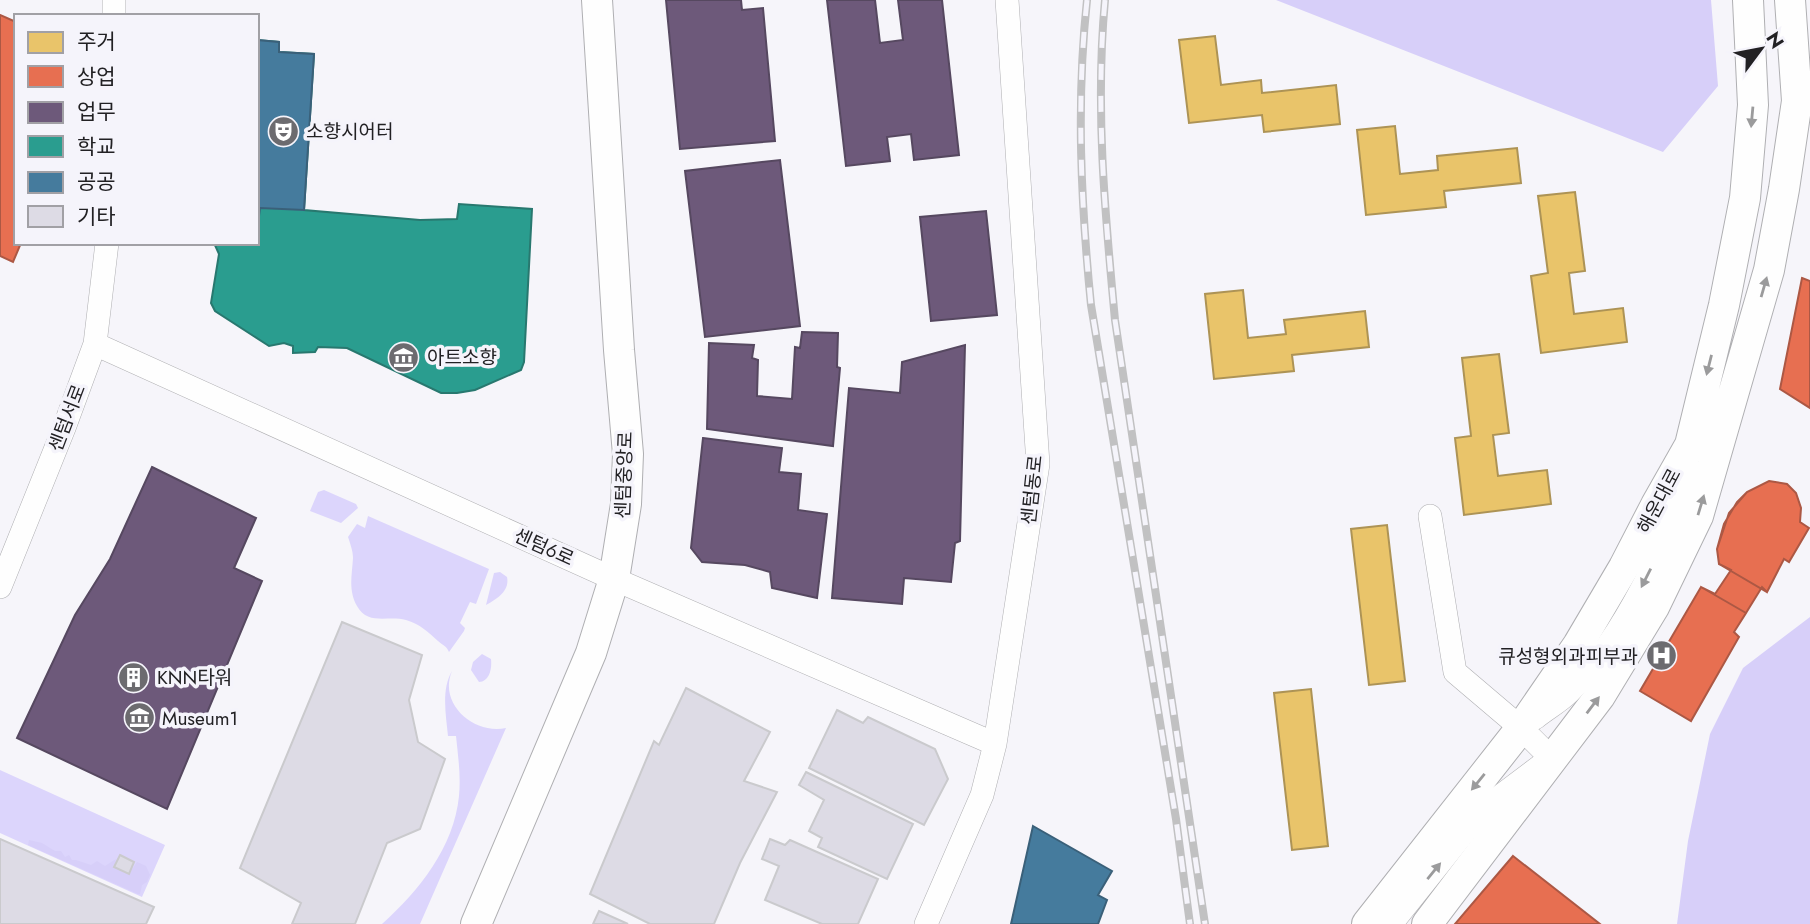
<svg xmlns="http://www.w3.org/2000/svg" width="1810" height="924" viewBox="0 0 1810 924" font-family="Jost,'Noto Sans KR',sans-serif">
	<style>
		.green { fill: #dcd5fc }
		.forest { fill: #d7cff9 }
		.homes { fill: #e9c46a; stroke: #ad9355; stroke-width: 2 }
		.shops { fill: #e76f51; stroke: #ac5844; stroke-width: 2 }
		.offices { fill: #6d597a; stroke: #564860; stroke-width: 2 }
		.schools { fill: #2a9d8f; stroke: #28786f; stroke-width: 2 }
		.public { fill: #457b9d; stroke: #3a6079; stroke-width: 2 }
		.building { fill: #dddbe5; stroke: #cacacd; stroke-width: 2 }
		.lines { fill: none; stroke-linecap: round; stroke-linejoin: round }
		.minor-casing { stroke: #afafb2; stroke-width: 24 }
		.major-casing { stroke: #afafb2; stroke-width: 32 }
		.minor { stroke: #fefefe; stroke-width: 23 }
		.major { stroke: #fefefe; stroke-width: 30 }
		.rail-casing { stroke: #c1c1c2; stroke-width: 8 }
		.rail { stroke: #f5f4fb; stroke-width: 5; stroke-dasharray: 16; stroke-linecap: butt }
		.oneway { fill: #9b9b9c }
		.labels { text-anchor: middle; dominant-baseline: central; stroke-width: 7; stroke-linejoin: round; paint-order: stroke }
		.poi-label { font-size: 19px; fill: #222124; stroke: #f5f4fb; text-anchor: start }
		.street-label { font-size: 19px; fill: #222124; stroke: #f5f4fb }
	</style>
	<rect width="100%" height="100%" fill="#f6f5fa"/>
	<path class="green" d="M324 490 356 504 358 508 341 523 310 511 318 492Z
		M368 516 489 569 476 604 470 602 460 623 465 628 464 631 449 652C446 645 443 646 438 641 428 632 420 624 406 620 388 615 368 626 357 606 348 590 352 575 353 558 353 551 350 543 348 537L357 524 365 528Z
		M500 572 507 577C510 591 497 599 486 605L494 573Z
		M482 654 491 659C492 668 490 681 479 682L471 670 473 662Z
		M452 671C438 704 474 735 506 728L420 924H382C419 891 454 847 459 796 461 775 458 756 456 736H448C446 715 441 690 452 671Z
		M0 770 165 845 142 897 0 833Z"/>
	<path class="forest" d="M1276 0H1711L1718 86 1663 152Z
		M1810 617V924H1677L1688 841 1710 734 1743 668Z
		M29 840 42 843 55 851H61L65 857 69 855 72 860H76L91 865 97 861 105 866 116 859 114 867 129 874 137 862 146 866 150 875 147 882 142 885 140 894H138L28 845Z"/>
	<path class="homes" d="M1215 36 1221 85 1261 80 1262 93 1336 85 1340 124 1264 132 1262 115 1189 123 1179 40Z
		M1395 126 1400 174 1438 170 1437 156 1517 148 1521 183 1444 191 1446 207 1366 215 1357 130Z
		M1575 192 1585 271 1569 273 1574 314 1623 308 1627 342 1541 353 1531 276 1548 273 1538 196Z
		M1243 290 1248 338 1286 334 1284 320 1365 311 1369 347 1292 355 1294 371 1214 379 1205 294Z
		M1499 354 1509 433 1493 435 1498 476 1547 470 1551 504 1464 515 1455 438 1471 436 1462 358Z
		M1387 525 1405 681 1369 685 1351 529Z
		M1311 689 1328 846 1292 850 1274 693Z"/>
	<path class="shops" d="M0 15 16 22V243H21L13 262 0 256Z
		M1802 278 1810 281V408L1780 389Z
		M1769 481 1787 484 1796 493 1801 508 1800 522 1809 528 1789 562 1784 559 1767 592 1762 587 1746 613 1734 632 1739 637 1691 721 1640 691 1701 587 1715 594 1731 570 1719 564 1717 549 1729 513 1747 492Z
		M1769 481 1787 484 1796 493 1801 508 1800 522 1809 528 1789 562 1784 559 1767 592 1719 564 1717 549 1724 524 1737 502 1747 492Z
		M1701 587 1746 613 1734 632 1739 637 1691 721 1640 691Z
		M1513 856 1600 924H1455Z"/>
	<path class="offices" d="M666 0H741L742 10 763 8 775 141 680 149Z
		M827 0H875L880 43 903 40 898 0H942L959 155 914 160 911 134 887 137 890 161 846 166Z
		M780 160 800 326 705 337 685 171Z
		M986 211 997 315 931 321 920 217Z
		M802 332 838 333 837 367 840 368 833 446 707 429 709 343 754 345 752 358 758 360 757 396 792 399 795 347 800 348Z
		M965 345 960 541 955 543 951 582 904 578 902 604 832 598 849 388 900 393 902 362Z
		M703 438 782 448 779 472 801 474 798 510 827 514 817 598 772 588 770 572 745 565 702 562 691 548Z
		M152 467 256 518 234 568 262 581 167 809 17 738 75 615 110 559Z"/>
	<path class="schools" d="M257 40 279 42V52L314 54 304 210 420 220 457 219 459 204 532 209 524 362 521 370 475 390 457 393H441L347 348 318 347 315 352 293 353V346L284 343 269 346 215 311 211 303 219 254 214 243H257Z"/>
	<path class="public" d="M257 40 279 42V52L314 54 304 210 260 208 257 231Z
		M1033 826 1112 871 1098 895 1107 900 1098 924H1011Z"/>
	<path class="building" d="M342 622 422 655 409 700 418 742 445 759 420 829 387 843 355 924H292L301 903 240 868Z
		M686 688 770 732 744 781 777 792 740 863 714 924H650L590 894 654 741 659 745Z
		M837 710 863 723 868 717 935 749 948 779 924 825 809 768Z
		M806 772 913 824 887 879 818 847 822 838 809 831 824 800 799 785Z
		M0 839 154 907 146 924H0Z
		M770 839 785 845 790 840 878 879 858 924H822L765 900 779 866 762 859Z
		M120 855 134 862 129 874 114 867Z
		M599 911 628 924H593Z"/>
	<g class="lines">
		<defs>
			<path id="minor" d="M114 0V16
				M95 344 614 579 995 744
				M0 587 64 428 95 344 107 243
				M1535 718C1546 709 1559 702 1569 692 1621 641 1678 533 1687 462
				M926 924 982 795 995 744 1038 464 1007 0
				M1391 924 1482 810 1551 758 1521 728 1455 672 1430 516"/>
			<path id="major" d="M476 924 591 653 614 579 626 504 628 454 619 350 597 0
				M1367 924 1521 728 1578 645 1624 567 1656 505 1690 445 1724 305 1745 198 1753 105 1748 0
				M1427 924 1600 696 1654 607 1698 516 1769 270 1784 189 1797 101 1790 0"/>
		</defs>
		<use href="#minor" class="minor-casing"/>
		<use href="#major" class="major-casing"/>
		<use href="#minor" class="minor"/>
		<use href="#major" class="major"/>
		<defs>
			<path id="rail" d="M1087 0C1076 102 1081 204 1091 305L1176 819 1190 924
				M1105 0C1095 107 1105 214 1115 320L1205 924"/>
		</defs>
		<use href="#rail" class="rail-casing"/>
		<use href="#rail" class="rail"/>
	</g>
	<defs><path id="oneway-solid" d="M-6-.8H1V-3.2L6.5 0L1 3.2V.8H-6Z" transform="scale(1.75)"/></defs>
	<g class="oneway">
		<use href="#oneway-solid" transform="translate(1752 117) rotate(95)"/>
		<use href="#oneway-solid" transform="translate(1764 287) rotate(-74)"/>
		<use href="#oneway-solid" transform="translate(1709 365) rotate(104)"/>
		<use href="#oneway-solid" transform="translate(1701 505) rotate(-73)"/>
		<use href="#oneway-solid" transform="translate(1646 578) rotate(117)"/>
		<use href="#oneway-solid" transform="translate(1593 705) rotate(-53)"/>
		<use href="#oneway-solid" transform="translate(1478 782) rotate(129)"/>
		<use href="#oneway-solid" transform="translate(1434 871) rotate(-51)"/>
	</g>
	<defs>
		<symbol id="theatre-disc" viewBox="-11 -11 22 22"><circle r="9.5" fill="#6c6b6f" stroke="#f5f4fb"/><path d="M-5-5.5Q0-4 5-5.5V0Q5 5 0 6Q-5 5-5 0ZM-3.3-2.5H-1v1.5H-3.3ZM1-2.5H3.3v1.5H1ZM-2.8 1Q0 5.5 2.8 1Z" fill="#fff"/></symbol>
		<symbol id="museum-disc" viewBox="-11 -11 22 22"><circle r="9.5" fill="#6c6b6f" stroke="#f5f4fb"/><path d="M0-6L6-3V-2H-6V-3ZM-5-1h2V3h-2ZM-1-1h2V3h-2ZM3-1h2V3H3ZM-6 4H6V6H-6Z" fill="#fff"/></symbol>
		<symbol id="hospital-disc" viewBox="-11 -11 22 22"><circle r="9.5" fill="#6c6b6f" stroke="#f5f4fb"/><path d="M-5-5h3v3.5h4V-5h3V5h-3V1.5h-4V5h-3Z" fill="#fff"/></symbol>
		<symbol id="building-disc" viewBox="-11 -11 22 22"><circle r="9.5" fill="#6c6b6f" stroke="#f5f4fb"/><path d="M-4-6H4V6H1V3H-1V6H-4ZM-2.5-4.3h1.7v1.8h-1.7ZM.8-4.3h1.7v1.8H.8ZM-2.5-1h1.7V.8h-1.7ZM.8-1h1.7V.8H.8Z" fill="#fff"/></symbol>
	</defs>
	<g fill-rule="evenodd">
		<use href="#theatre-disc" x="266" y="114" width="35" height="35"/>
		<use href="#museum-disc" x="386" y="340" width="35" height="35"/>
		<use href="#hospital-disc" x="1644" y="638" width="35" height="35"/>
		<use href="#building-disc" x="116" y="660" width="35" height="35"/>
		<use href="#museum-disc" x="122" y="700" width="35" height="35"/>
	</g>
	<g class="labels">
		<g class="poi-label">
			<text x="306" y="131">소향시어터</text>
			<text x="427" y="357">아트소향</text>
			<text x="1638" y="656" text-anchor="end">큐성형외과피부과</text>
			<text x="157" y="677">KNN타워</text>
			<text x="162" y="718">Museum1</text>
		</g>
		<g class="street-label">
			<text transform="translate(67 418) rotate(-69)">센텀서로</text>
			<text transform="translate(624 475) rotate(-88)">센텀중앙로</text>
			<text transform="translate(1032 490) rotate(-84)">센텀동로</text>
			<text transform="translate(1659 501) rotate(-62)">해운대로</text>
			<text transform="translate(544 547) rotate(24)">센텀6로</text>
		</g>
	</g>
	<rect x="14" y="14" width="245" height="231" fill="#f5f4fb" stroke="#a1a0a5" stroke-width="2"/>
	<rect x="28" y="32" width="35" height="21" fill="#e9c46a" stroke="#a1a0a5" stroke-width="2"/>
	<text x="77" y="49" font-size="21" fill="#222124">주거</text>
	<rect x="28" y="66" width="35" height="21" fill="#e76f51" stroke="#a1a0a5" stroke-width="2"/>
	<text x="77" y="84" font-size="21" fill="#222124">상업</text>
	<rect x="28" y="102" width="35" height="21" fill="#6d597a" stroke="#a1a0a5" stroke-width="2"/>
	<text x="77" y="119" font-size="21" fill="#222124">업무</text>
	<rect x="28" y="136" width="35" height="21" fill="#2a9d8f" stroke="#a1a0a5" stroke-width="2"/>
	<text x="77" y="154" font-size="21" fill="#222124">학교</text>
	<rect x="28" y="172" width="35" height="21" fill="#457b9d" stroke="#a1a0a5" stroke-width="2"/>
	<text x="77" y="189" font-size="21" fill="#222124">공공</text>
	<rect x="28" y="206" width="35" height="21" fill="#dddbe5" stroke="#a1a0a5" stroke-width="2"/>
	<text x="77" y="224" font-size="21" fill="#222124">기타</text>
	<g transform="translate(1761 49) rotate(58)" stroke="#f5f4fb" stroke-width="5" paint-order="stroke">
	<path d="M0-5L12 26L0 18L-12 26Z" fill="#222124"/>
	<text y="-10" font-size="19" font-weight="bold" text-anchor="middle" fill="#222124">N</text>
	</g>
</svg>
